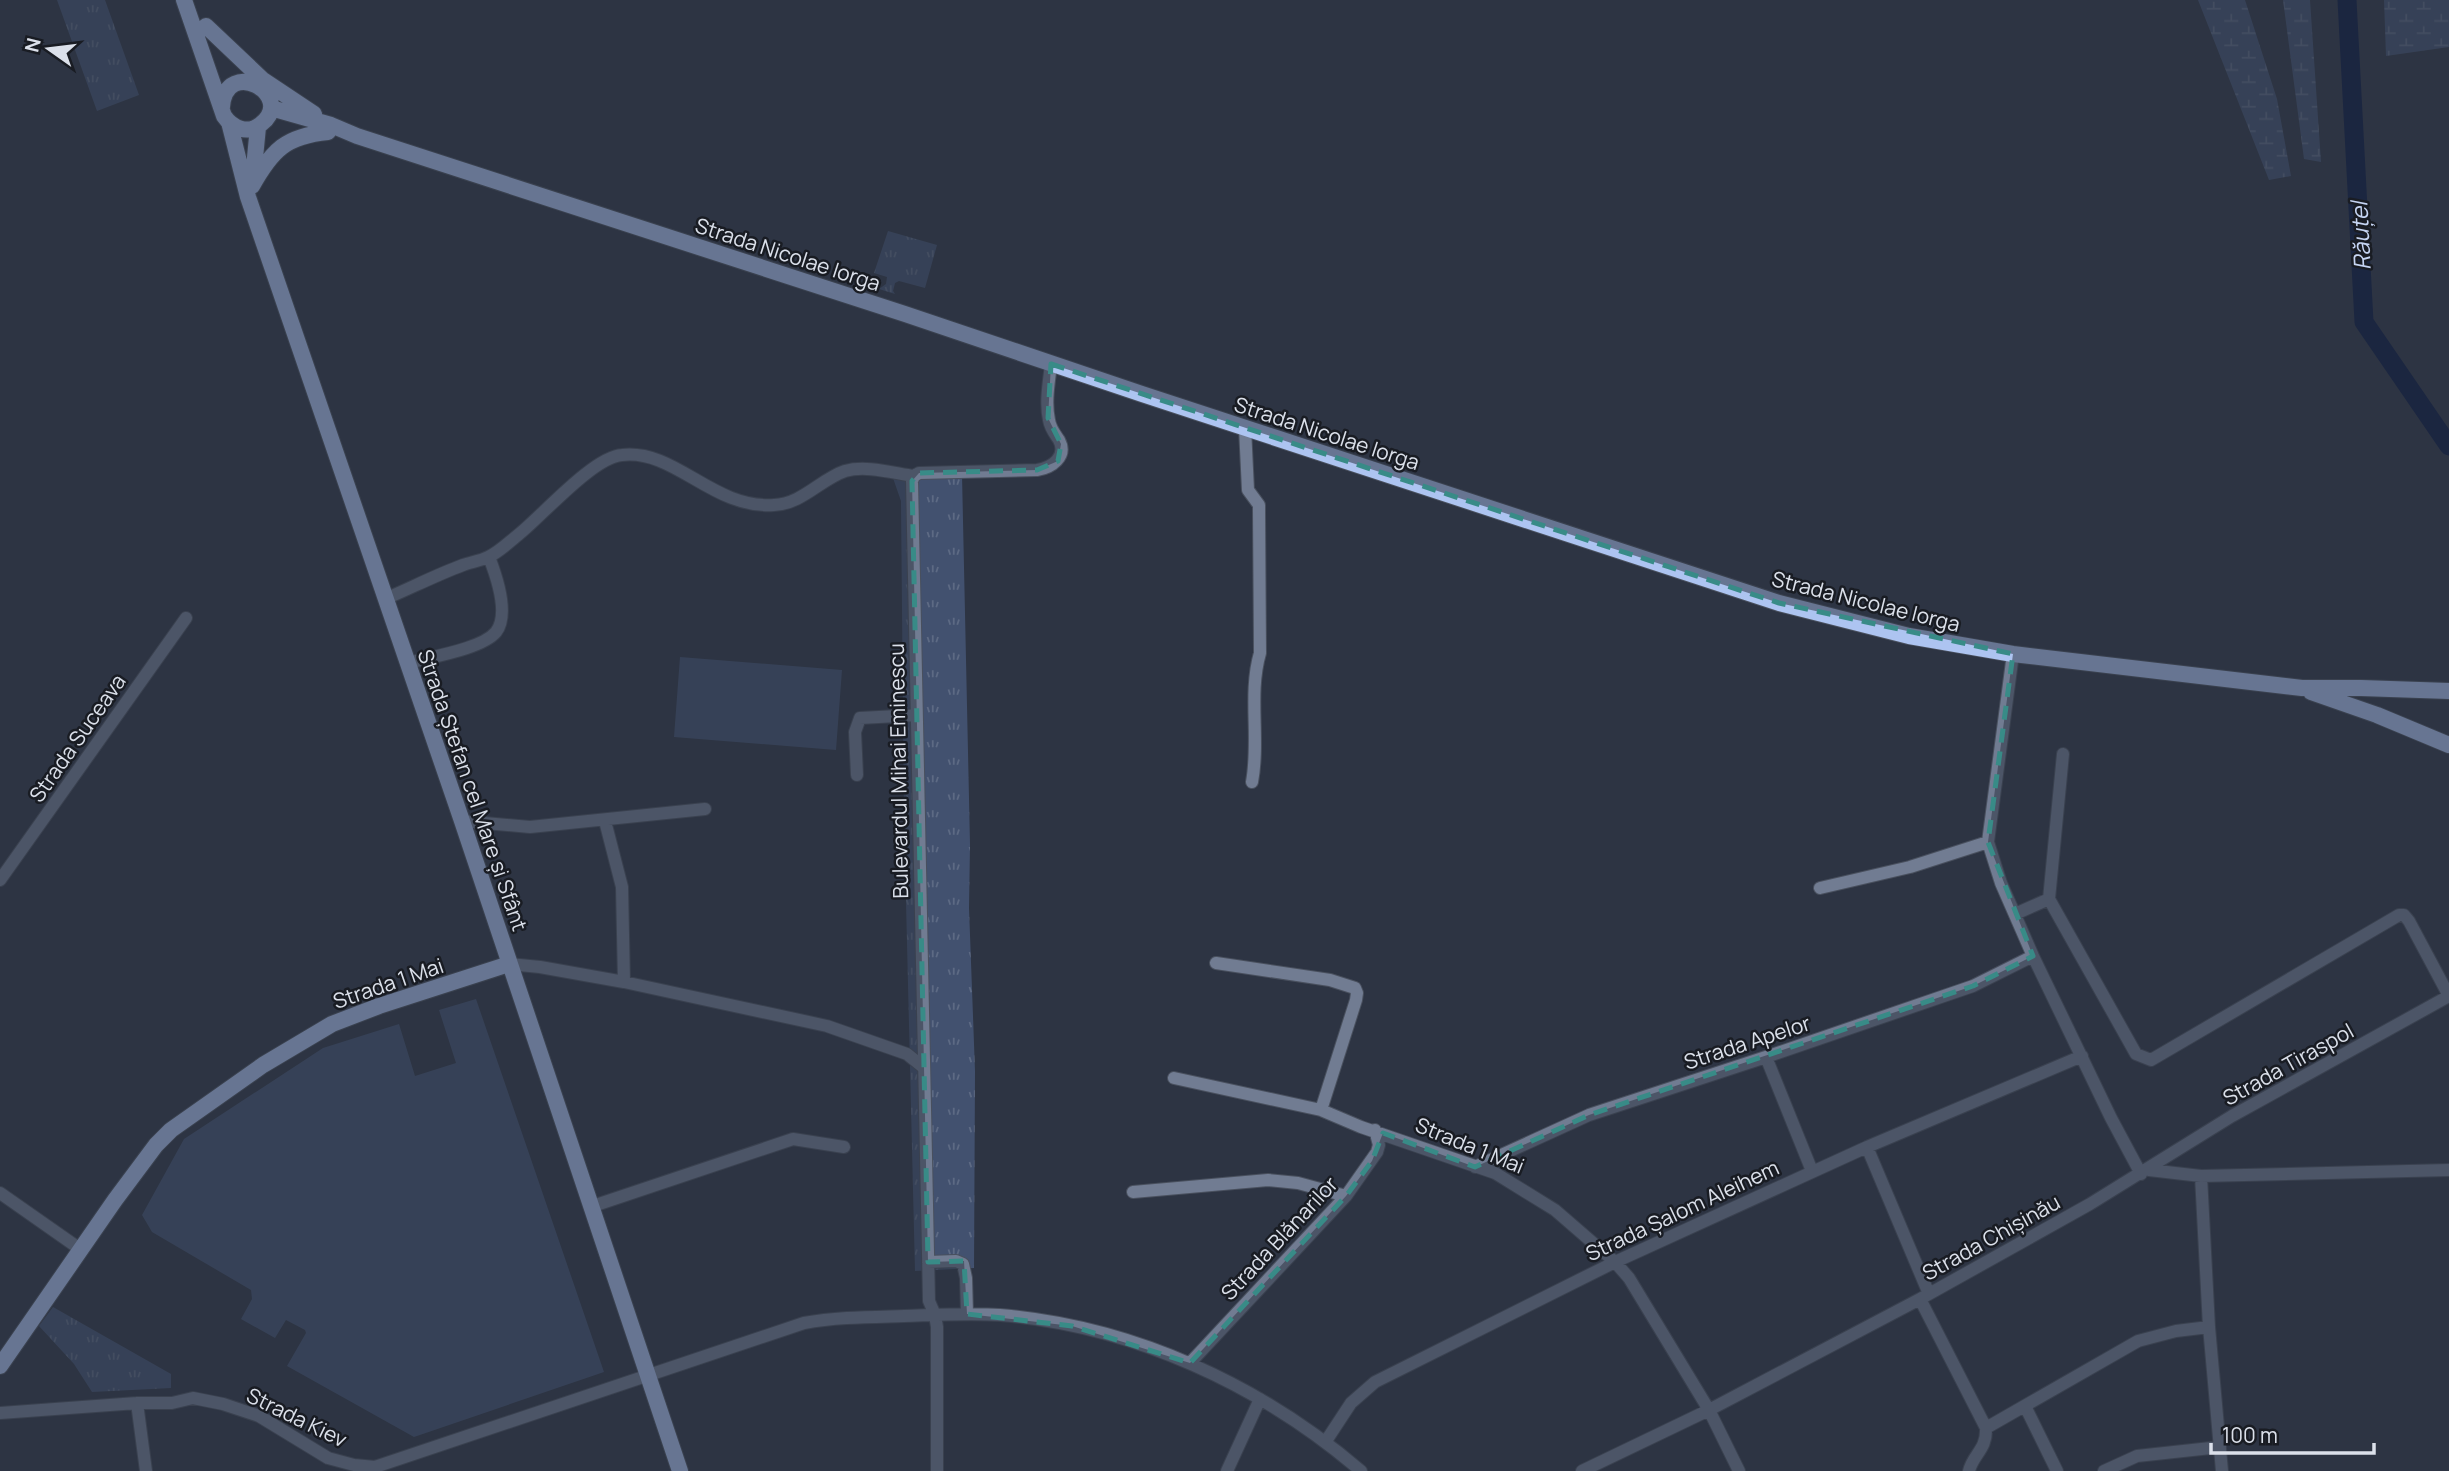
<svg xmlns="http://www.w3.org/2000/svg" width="2449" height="1471" viewBox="0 0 2449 1471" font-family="Manrope,sans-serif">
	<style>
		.grass { fill: #42516f }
		.wetland { fill: url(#wetland-marsh) }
		.park { fill: url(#park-tufts) }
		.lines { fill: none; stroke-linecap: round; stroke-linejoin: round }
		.river { stroke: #06153d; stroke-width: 19 }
		.minor-casing { stroke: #49505e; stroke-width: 14 }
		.major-casing { stroke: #49505e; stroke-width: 18 }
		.minor { stroke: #717c92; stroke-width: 12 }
		.major { stroke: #adc4f1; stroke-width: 16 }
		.marked { fill: none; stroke: #388b87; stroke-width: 5; stroke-dasharray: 14 9; stroke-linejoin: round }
		.labels { text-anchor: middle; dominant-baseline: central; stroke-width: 5; stroke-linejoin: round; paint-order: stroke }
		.street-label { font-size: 21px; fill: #dbe0ea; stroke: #191c23 }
		.water-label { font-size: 23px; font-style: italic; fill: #c5d4f2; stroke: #191c23 }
	</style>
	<defs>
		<pattern id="wetland-marsh" width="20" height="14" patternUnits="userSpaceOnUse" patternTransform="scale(1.75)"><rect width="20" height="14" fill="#42516f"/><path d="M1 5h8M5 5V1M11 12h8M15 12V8" fill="none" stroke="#5d6a84"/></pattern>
		<pattern id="park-tufts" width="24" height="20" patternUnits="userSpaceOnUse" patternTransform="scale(1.75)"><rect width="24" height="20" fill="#42516f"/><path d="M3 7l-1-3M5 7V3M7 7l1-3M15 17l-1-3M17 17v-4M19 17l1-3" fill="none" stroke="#5d6a84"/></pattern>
	</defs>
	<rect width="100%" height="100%" fill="#2d3443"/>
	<path class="grass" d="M680 657 842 670 836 750 674 737Z
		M476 999 604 1372 414 1437 287 1366 306 1333 305 1330 286 1320 275 1338 241 1319 252 1299 251 1290 152 1232 142 1215 184 1139 323 1048 399 1024 415 1076 456 1063 439 1010Z"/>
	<path class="wetland" d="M2198 0H2245L2277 99 2291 176 2269 180Z
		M2283 0H2310L2321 162 2304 159Z
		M2384 0H2449V47L2386 56Z"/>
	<path class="park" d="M57 0H105L139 95 97 111Z
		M888 231 937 245 925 288 899 281 895 283 893 291 895 294 879 289 886 284 887 277 874 273Z
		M962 475 970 845 969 908 975 1071 974 1268 915 1271 904 819 901 501 893 478Z
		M53 1307 171 1374V1388L92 1392 74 1364 39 1326Z"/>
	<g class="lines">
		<path class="river" d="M2347 0 2364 322 2449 446"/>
		<defs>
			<path id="minor" d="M1245 428 1248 490 1259 505V511L1260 653C1248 694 1260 739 1252 782
				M385 599C411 588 436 575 463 565 471 562 480 561 488 557 498 553 509 542 518 535 542 516 593 457 622 455 676 449 712 509 774 505 802 504 821 479 845 471 866 465 893 473 914 476
				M2013 654 1988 842 2001 883 2033 956 2111 1118 2141 1174
				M408 663C430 657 482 649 496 632 510 614 496 575 489 557
				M857 775 855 732 860 718 916 715
				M462 821 530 827 705 809
				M605 821 622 887 624 982
				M0 880 186 618
				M1820 888 1910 867 1988 842
				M2049 899 2063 754
				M2015 914 2049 899 2136 1054 2151 1060 2399 915H2404L2409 921 2449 996
				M1216 963 1330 980 1355 988 1357 993 1356 1000 1321 1110
				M509 964 540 967 624 982 827 1026 907 1054 923 1067
				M1766 1057 1812 1171
				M1174 1078 1321 1110 1361 1127 1495 1173 1555 1210 1615 1262 1629 1278 1709 1410 1739 1471
				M1867 1147 1929 1294
				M1475 1167 1589 1115 1766 1057 1973 986 2033 956
				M2149 1170 2201 1176 2449 1170
				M2201 1176 2209 1327 2222 1471
				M1133 1192 1268 1180 1298 1183 1346 1196
				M0 1193 80 1249
				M590 1207 793 1139 844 1147
				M928 1262 956 1261 963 1264 966 1278 967 1314
				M1920 1299 1986 1428C1987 1450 1973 1454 1969 1471
				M1190 1363 1346 1196 1377 1152 1379 1145 1375 1130
				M137 1403 146 1471
				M2025 1406 2057 1471
				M0 1413 137 1403H172L193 1398 223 1404 259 1416 328 1458 354 1465 375 1467 804 1323C837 1317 870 1317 904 1316 936 1315 968 1313 1000 1315 1133 1326 1261 1385 1361 1471
				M1986 1428 2138 1341 2176 1331 2209 1327
				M1326 1441 1351 1403 1375 1382 1615 1262 1867 1147 2082 1056
				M937 1471V1327L935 1315 929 1301 912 481 914 476 919 473 1037 470C1051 468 1068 457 1059 440 1055 434 1050 428 1049 420 1045 402 1049 382 1051 364
				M1227 1471 1260 1399
				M1582 1471 1709 1410 1920 1299 2090 1204 2232 1116 2449 996
				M2104 1471 2137 1456 2220 1447"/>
			<path id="major" d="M184 0 224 116C232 128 248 135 261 124 297 96 226 55 222 107
				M206 26 263 80 314 114
				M271 108 331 125 357 136 905 314 1142 394 1779 603 1909 636 2013 654 2302 688H2361L2449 691
				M229 122 248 197 462 821 680 1471
				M253 178 258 127
				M252 186C272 150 286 136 328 132
				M2311 692 2377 715 2449 745
				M0 1366 115 1200 156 1145 171 1130 263 1065 332 1024 379 1006 509 964"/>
		</defs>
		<use href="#minor" class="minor-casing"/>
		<use href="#major" class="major-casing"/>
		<use href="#minor" class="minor"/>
		<use href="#major" class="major"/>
	</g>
	<path d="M0 0H2449V1471H0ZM1051 364 1779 603 2013 654 1988 842 2033 956 1973 986 1589 1115 1475 1167 1383 1133 1372 1161 1346 1196 1190 1363 1072 1326 967 1314 964 1261 928 1262 912 481 919 473 1037 470 1058 461 1061 444 1048 418Z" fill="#2d3443" fill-opacity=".55" fill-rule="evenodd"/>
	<path class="marked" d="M1051 364 1779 603 2013 654 1988 842 2033 956 1973 986 1589 1115 1475 1167 1383 1133 1372 1161 1346 1196 1190 1363 1072 1326 967 1314 964 1261 928 1262 912 481 919 473 1037 470 1058 461 1061 444 1048 418Z"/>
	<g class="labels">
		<g class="street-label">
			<text transform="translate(788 254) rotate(18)">Strada Nicolae Iorga</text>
			<text transform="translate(1327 433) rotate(18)">Strada Nicolae Iorga</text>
			<text transform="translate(1866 601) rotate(14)">Strada Nicolae Iorga</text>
			<text transform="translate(77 738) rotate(-55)">Strada Suceava</text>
			<text transform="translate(898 771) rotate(-91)">Bulevardul Mihai Eminescu</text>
			<text transform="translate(473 790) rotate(71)">Strada Ștefan cel Mare și Sfânt</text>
			<text transform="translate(388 983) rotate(-19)">Strada 1 Mai</text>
			<text transform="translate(1747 1042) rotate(-18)">Strada Apelor</text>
			<text transform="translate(2288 1064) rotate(-29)">Strada Tiraspol</text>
			<text transform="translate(1470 1145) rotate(22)">Strada 1 Mai</text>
			<text transform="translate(1682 1210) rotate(-25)">Strada Șalom Aleihem</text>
			<text transform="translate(1991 1237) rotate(-29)">Strada Chișinău</text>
			<text transform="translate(1279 1238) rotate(-47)">Strada Blănarilor</text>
			<text transform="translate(297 1417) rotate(26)">Strada Kiev</text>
		</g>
		<g class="water-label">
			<text transform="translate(2360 236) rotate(-93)">Răuțel</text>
		</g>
	</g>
	<g transform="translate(49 49) rotate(284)" stroke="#191c23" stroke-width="5" paint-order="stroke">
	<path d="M0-5L12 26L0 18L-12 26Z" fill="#dbe0ea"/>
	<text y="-10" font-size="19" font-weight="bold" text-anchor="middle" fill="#dbe0ea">N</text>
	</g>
	<path d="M2211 1443v10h163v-10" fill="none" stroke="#dbe0ea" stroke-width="3.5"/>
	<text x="2222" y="1443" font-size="21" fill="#dbe0ea" stroke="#191c23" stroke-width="5" paint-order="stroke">100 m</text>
</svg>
